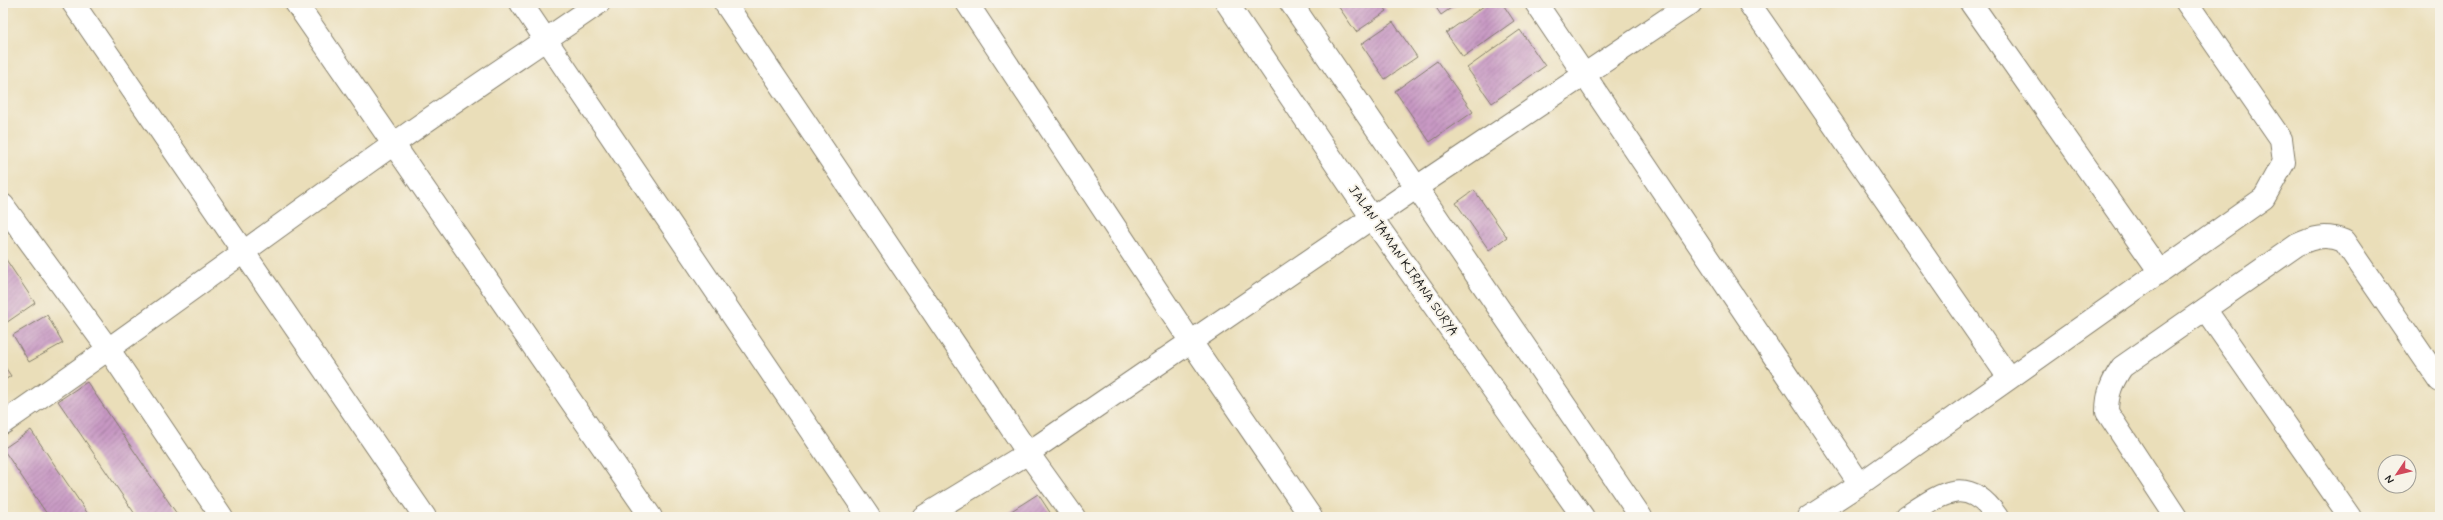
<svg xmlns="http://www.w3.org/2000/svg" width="2443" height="520" viewBox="0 0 2443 520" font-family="Mynerve,sans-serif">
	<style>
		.building { fill: url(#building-hatch) }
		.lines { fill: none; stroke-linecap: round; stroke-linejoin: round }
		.minor-casing { stroke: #837d6a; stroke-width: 24 }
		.minor { stroke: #fff; stroke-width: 22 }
		.labels { text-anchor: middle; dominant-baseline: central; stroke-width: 4; stroke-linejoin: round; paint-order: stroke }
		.street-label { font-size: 13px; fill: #1c1c1c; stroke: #f7f3e8 }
	</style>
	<defs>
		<pattern id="building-hatch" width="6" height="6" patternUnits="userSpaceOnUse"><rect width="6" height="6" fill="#c798c3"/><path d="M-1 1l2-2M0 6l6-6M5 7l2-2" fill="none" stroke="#a17b9e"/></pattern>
	</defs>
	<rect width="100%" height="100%" fill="#f7f3e8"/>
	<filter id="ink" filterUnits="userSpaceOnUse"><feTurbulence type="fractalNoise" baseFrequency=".025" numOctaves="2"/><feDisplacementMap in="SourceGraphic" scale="8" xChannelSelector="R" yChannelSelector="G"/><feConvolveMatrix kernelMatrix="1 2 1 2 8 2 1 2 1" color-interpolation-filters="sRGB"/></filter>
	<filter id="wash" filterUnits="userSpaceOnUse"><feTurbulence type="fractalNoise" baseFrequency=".012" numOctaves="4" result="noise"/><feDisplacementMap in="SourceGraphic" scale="16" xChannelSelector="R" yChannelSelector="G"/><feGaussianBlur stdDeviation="0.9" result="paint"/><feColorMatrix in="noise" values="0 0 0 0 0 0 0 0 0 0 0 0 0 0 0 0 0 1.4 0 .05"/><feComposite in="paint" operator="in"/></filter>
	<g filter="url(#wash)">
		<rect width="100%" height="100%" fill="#eadeb9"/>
		<g id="blocks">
			<path class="building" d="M1336 3H1381L1387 11 1356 32Z
				M1433 3H1458L1441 15Z
				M1488 3H1502L1514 21 1463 57 1446 33Z
				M1393 22 1417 57 1385 79 1361 44Z
				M1520 30 1545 66 1492 103 1467 68Z
				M1437 61 1473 112 1430 142 1395 91Z
				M1474 190 1507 237 1489 250 1456 203Z
				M3 255 35 303 3 325Z
				M47 315 63 343 29 362 13 335Z
				M3 364 11 376 3 381Z
				M87 382 179 517H137L58 401Z
				M31 430 90 517H49L3 449Z
				M1038 494 1053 517H1002Z"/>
		</g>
	</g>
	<g filter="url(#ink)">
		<use href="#blocks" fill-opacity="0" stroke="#837d6a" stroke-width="1"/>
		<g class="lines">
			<defs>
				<path id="minor" d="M73 3 425 517
					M296 3 651 517
					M521 3 869 517
					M725 3 1028 453 1074 517
					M967 3 1191 342 1311 517
					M1227 3 1372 218 1583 517
					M1291 3 1641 517
					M1536 3 1860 484
					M1749 3 2009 378
					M1971 3 2160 272
					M3 205 109 350 222 517
					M2205 309 2350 517
					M3 423C134 333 261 238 391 146 459 97 530 51 599 3
					M923 517 1028 453 1417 187 1691 3
					M1809 517 1860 484 2264 198 2284 162 2281 139 2187 3
					M1906 517C1941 494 1967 473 1997 517
					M2176 517 2107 412C2107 393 2112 382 2122 367L2297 245C2314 237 2326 234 2344 241L2440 381"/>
			</defs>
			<use href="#minor" class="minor-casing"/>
			<use href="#minor" class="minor"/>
		</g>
	</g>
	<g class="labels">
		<g class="street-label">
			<text transform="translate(1403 261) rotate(55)">JALAN TAMAN KIRANA SURYA</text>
		</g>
	</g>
	<rect width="2443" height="520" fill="none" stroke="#f7f3e8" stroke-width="16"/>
	<g transform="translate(2397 474) rotate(235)"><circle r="19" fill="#f7f3e8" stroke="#9f9d96"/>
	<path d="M0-3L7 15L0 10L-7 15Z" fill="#d1495b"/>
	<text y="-6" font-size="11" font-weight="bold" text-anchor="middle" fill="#1c1c1c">N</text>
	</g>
</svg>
